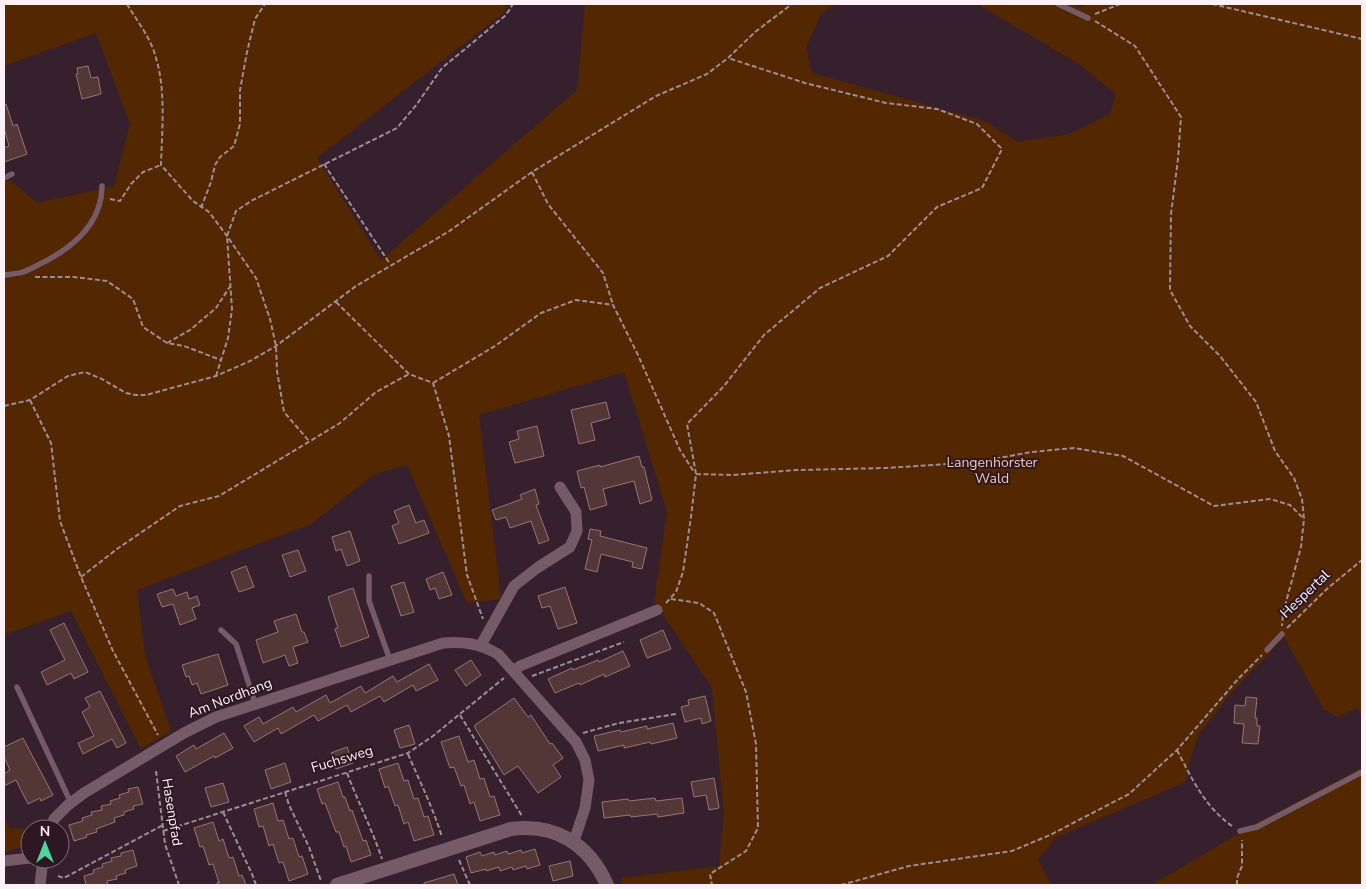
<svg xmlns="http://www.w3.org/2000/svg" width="1366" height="889" viewBox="0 0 1366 889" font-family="'Nunito Sans',sans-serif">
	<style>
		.green { fill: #532700 }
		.building { fill: #533736; stroke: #967574 }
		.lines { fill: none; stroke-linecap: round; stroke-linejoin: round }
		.path { stroke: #9f8d96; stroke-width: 2; stroke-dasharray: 5 2.5; stroke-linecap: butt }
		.service { stroke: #755a68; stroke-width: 5.5 }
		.minor { stroke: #755a68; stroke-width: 11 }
		.tertiary { stroke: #755a68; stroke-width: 14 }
		.labels { text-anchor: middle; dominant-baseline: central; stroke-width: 4; stroke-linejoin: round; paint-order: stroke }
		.park-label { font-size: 14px; fill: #f2c7aa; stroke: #2d1723 }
		.street-label { font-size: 14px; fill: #fdf0f6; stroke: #2d1723 }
	</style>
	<rect width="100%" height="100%" fill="#37202d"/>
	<path class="green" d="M4 4H508L501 15 317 158 381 260 577 90 585 4H835L820 15 806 48 812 73 985 121 1018 142 1069 134 1110 114 1116 94 1076 62 977 4H1075L1079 7 1087 4H1362V719L1358 708 1337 717 1324 709 1284 637 1230 694 1199 734 1190 759 1186 782 1057 837 1038 859 1051 885H622L621 878 719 866 724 814 712 688 654 601 667 512 624 372 479 415 501 599 467 603 407 465 375 474 311 524 137 590 145 655 171 731 141 749 71 611 4 635V175L37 203 114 186 130 124 96 33 4 66Z
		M1362 768V885H1152L1256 823Z
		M4 820 10 828 30 830V839L23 846 4 853Z"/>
	<path class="building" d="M88 66 91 78 98 77 101 94 82 99 76 74H78L77 68Z
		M6 104 13 126 17 124 27 154 4 162V148L9 146 4 128V105Z
		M606 402 610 418 591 423 595 440 579 444 571 410Z
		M537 426 544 456 515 463 509 442 519 439 517 431Z
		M639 456 642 467H644L652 500 640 504 634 481 603 489 607 505 590 510 584 487 581 488 577 471 600 465V467Z
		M535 489 539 504 536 505 549 540 539 544 531 521 510 528 506 517 496 520 492 510 522 499 520 495Z
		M409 505 416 523 424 520 429 533 399 544 392 526 399 523 394 511Z
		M590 529 601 531 600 536 647 548 642 569 632 567 633 562 601 554 597 572 585 569 592 540 588 539Z
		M350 531 360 561 347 566 341 549 336 551 332 537Z
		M298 550 306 571 290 577 282 555Z
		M246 566 254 587 239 592 231 572Z
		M443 572 452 595 439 599 435 588 430 590 426 579Z
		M404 582 414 612 401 616 391 586Z
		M565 587 577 623 558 629 550 606 542 608 538 596Z
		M353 588 369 637 341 647 335 629 338 628 328 597Z
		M173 589 176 596 187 592 189 599 197 596 200 605 192 608 196 619 180 625 173 604 162 607 157 594Z
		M296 614 302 632H304L308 642 293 647 298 663 289 666 285 655 263 663 256 640 278 632 274 621Z
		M64 623 88 672 74 679 71 673 47 685 41 672 65 660 50 630Z
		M663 630 671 649 647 658 640 640Z
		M623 651 630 666 605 677 604 674 580 685 579 683 555 693 548 679 572 668 573 670 598 660 599 662Z
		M218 654 228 685 201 694 197 683 192 685 189 676 186 677 182 665Z
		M471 660 481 675 466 686 455 670Z
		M429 664 438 680 416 691 413 685 384 702 380 696 351 712 347 705 318 721 314 715 281 734 278 728 254 742 244 726 259 717 263 724 293 707 296 712 326 695 330 703 361 686 365 693 393 676 397 682Z
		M100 691 126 743 117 748 112 739 83 754 78 743 94 736 82 712 90 707 85 698Z
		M705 696 711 721 702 724 701 718 685 722 681 707 689 705 688 700Z
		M1246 697 1257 698 1255 718H1257V726H1260L1258 744 1242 743 1244 724 1234 723 1235 705 1245 706Z
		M514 698 528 717 531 715 550 744 552 743 563 758 553 765 561 777 538 793 518 766 504 775 475 728V725Z
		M673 723 677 738 651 744 650 742 624 748V745L598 751 594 736 620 730 621 732 647 726V729Z
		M409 725 415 744 400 748 394 730Z
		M224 733 233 748 215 758 214 756 185 772 176 756 194 745 196 749Z
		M459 736 468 762 474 760 480 779 484 778 490 797 494 796 500 815 480 821 474 802 470 804 464 785 461 786 454 767 450 768 441 742Z
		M23 738 53 795 41 801 40 798 28 804 16 780 4 786V774L10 770 4 757V747Z
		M347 747 353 763 336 769 331 753Z
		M285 763 291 782 271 789 265 770Z
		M398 763 404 781 408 780 414 799 418 798 424 817 428 816 434 835 414 841 408 822 404 824 398 805 395 806 388 786 385 788 379 769Z
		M714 778 719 808 709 810 706 795 694 797 691 782Z
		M338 782 343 797H345L350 811 352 810 363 841 366 840 371 855 351 862 346 846 344 847 339 832H336L325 803 322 804 317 789Z
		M223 783 229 802 211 807 205 788Z
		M138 787 143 804 133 806 134 809 124 812V815L114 818 115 822 96 829 97 832 86 835 87 837 74 841 69 825 83 821 82 818 92 815 91 812 102 810 101 806 111 804 110 801 120 798 119 795 129 792 128 789Z
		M655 798 656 801 682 798 684 813 658 817 657 814 631 817 630 815 604 818 602 802 628 799 629 801Z
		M273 803 278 821 283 820 289 839 293 838 299 857 302 856 308 874 289 881 283 862 279 863 273 844 269 846 263 826 259 827 254 809Z
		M213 822 219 841 223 839 229 858 233 857 239 876 242 875 246 885H217V883L220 882 219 883 213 864 209 865 203 846 200 847 194 828Z
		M535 849 540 865 527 869 526 866 513 870 512 867 500 871 499 867 486 871V869L471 873 466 857 480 852 482 856 494 852 495 855 507 851 508 854 521 850 522 853Z
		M133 850 137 866 125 870 126 873 116 876 117 879 107 881 108 885H86L84 876 94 873 93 870 103 867 102 864 112 861 111 858 121 856V853Z
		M570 861 573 876 553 881 549 866Z
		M454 874 458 885H424V883Z"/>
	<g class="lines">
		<path class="path" d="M127 4C137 21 151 38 156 58 166 91 162 130 161 165L193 201 209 212 227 236 256 278 270 319 276 346 277 371 284 412 309 441
			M1212 4 1362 39
			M1095 14 1120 4
			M1095 21 1135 46 1181 117 1178 159 1171 214 1170 290 1190 326 1220 356 1256 402 1275 451 1294 478 1302 499 1304 519 1301 547 1283 613 1282 626
			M324 164 390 264
			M532 172 548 204 603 273 613 305
			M110 199 120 201 131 184 143 172 161 165
			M201 208 211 182 215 165 220 157 234 146 240 124V90L247 52 255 19 265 4
			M35 277H74L107 281 133 299 143 327 167 343 184 346 221 360
			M336 302 409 374 433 383 449 436 467 575 483 619
			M167 343 190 330 216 308 231 285
			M216 376 228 338 232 309 227 236 236 211 251 201 397 128 417 104 442 68 506 15 513 4
			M433 383 495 346 541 313 576 300 613 305 638 355 680 450 694 472
			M30 400 51 443 60 521 81 577 113 651 158 735
			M4 406 30 400 68 376 85 372 102 379 126 393 136 395H146L216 376 250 361 276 346 356 286 448 232 532 172 656 96 707 74 728 58 755 32 792 4
			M696 474 732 475 797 470 886 468 978 462 1031 452 1074 448 1123 456 1214 506 1270 499 1290 505 1304 519
			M81 577 117 549 180 506 219 496 340 423 376 392 409 374
			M671 599 699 603 714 613 746 692 756 744 758 828 746 851 710 874 712 885
			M666 603 676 592 683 572 691 517 696 474 687 424 724 386 764 335 820 288 888 256 937 207 982 188 1002 149 977 124 937 109 886 103 805 83 728 58
			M1287 628 1328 588 1362 560
			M532 676 624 642
			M460 715 522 816
			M583 733 619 723 676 714
			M1177 750C1192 779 1205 807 1232 826
			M408 754C420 782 433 808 442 837
			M156 771 165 844 179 885
			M347 773C358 802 372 829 382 859
			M285 792 289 805 309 847 321 881
			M223 812 252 874 256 885
			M163 831 408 753 433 736 504 678
			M459 860 470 885
			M58 876 64 878 163 825
			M841 885 909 866 1012 851 1050 835 1129 794 1177 750 1238 679 1262 655
			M1237 885V878L1242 866V840"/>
		<path class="service" d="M1058 4 1088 18
			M4 178 12 174
			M4 275C10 274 17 274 23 272 30 270 37 265 44 262 75 246 102 223 102 186
			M369 576V601L390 660
			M221 630 236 644 255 703
			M1267 650 1282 634
			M17 687 71 803
			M1240 831 1257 827 1362 772"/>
		<path class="minor" d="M481 645 514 586 537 568 570 547 577 531 576 512 560 487
			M514 670 520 666 657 610
			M50 829 54 819 68 805 84 793 184 733 216 717 443 643C464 641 480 644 498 654L576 742 585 760 589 780 585 808 574 841
			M4 861 30 858
			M40 885 43 859"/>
		<path class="tertiary" d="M337 885 511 829C555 823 589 844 607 885"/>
	</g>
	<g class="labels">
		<g class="park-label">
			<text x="992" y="462">Langenhorster<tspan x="992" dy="16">Wald</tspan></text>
		</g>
		<g class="street-label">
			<text transform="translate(1305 594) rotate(-44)">Hespertal</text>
			<text transform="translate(230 698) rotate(-21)">Am Nordhang</text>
			<text transform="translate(342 759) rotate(-17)">Fuchsweg</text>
			<text transform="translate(172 812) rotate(81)">Hasenpfad</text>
		</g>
	</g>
	<rect width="1366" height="889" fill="none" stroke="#fdf0f6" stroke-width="10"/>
	<g transform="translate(45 844)"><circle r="24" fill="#2d1723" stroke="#806e77"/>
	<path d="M0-4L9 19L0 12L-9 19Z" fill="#52d397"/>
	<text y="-8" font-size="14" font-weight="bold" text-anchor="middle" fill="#fdf0f6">N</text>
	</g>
</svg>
